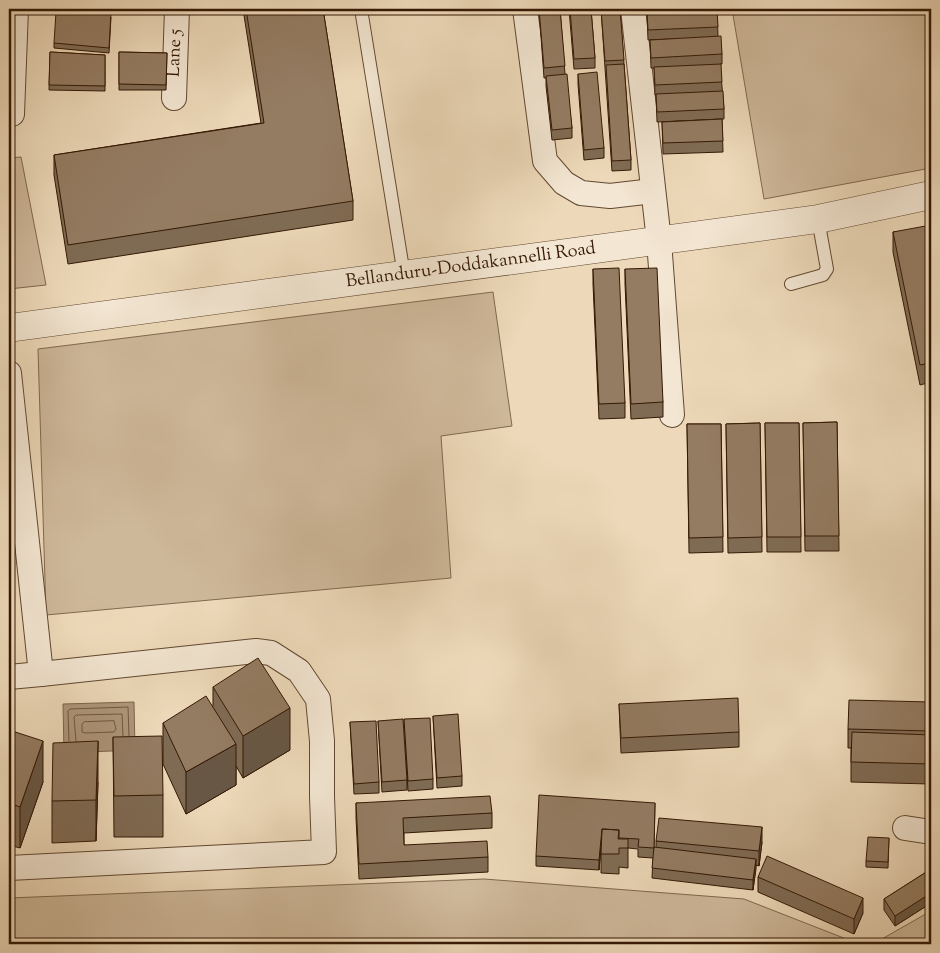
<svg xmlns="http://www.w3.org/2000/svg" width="940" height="953" viewBox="0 0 940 953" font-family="'Sorts Mill Goudy',serif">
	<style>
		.green { fill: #ceb89a; stroke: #81684f }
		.water { fill: #ae977b; stroke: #7d644b }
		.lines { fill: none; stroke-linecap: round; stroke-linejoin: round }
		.shore { stroke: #715840; stroke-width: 1 }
		.service-casing { stroke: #624831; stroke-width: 14 }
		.minor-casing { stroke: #624831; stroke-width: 26 }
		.tertiary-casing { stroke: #624831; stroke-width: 29 }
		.service { stroke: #f3e6d2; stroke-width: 12 }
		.minor { stroke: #f3e6d2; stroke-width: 24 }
		.tertiary { stroke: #f3e6d2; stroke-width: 28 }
		.wall { fill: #7f6b54; stroke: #341804 }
		.shaded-wall { fill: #685745; stroke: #341804 }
		.building { fill: #947c62; stroke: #341804 }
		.labels { text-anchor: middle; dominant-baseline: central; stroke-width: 5; stroke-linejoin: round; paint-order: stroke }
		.street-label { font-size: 18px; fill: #341804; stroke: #f3e6d2 }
	</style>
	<rect width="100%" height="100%" fill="#edd9b9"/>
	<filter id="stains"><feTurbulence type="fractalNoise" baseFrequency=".004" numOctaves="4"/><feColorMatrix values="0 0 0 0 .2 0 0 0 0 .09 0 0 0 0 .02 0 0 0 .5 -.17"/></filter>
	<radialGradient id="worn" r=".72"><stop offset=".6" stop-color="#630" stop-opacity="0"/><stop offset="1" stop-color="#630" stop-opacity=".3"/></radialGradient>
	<path class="green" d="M732 9H931V168L764 199Z
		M21 157 46 285 9 289V158Z
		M493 292 512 426 441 436 451 578 46 615 38 349Z
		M484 879 744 899 859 944H9V898Z
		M931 911V944H873Z"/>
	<path class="water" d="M134 702 135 750 64 753 63 704Z"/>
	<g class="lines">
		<path class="shore" d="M114 721 116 729 114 732 85 733 82 732V724L84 722Z
			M69 741 68 711 70 709 128 707 129 736
			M76 741 74 717 76 715 122 714 123 736"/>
		<defs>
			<path id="service" d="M361 9 404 275
				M791 284 823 275 827 269 818 219"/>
			<g id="minor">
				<path d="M525 9 545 161 564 183 581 193 610 196 653 191"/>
				<path d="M633 9 659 241 672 415"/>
				<path id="s1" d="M174 98 177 9"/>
				<path d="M12 114 16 9"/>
				<path d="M9 373 41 674 256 651 271 653 299 671 318 699 322 741V796L324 852 9 868"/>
				<path d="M9 677 41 674"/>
				<path d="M905 828 931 832"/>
			</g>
			<g id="tertiary">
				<path id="s2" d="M9 328 818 219 931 195"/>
			</g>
		</defs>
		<use href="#service" class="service-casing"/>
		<use href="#minor" class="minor-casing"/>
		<use href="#tertiary" class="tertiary-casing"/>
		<use href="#service" class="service"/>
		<use href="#minor" class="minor"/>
		<use href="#tertiary" class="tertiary"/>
	</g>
	<path class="wall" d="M51 9H106V10Z
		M243 9H323L353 201V220L68 264 54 175V155L261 123Z
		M539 9H560L565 74 572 128V138L552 140 546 86V78H544Z
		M569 9H591L595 58V68L574 69Z
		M601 9H620L631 160V170L612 171Z
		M717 9 718 36 722 54V64H720L724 109V119L657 122 656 95H655L654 68H651L650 40 674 39 648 40 647 12Z
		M111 17 109 53 54 48V43Z
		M50 52 105 55V91L49 90Z
		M119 52 167 53 166 90H119Z
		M578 74 604 148V158L584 160 578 84Z
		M722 119 723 152 663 154 662 122Z
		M931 228V382L920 385 893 252V232Z
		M593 269 625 403V418L599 419 593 284Z
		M625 269 663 402V417L631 419 625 284Z
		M837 422 839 551H805L803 423Z
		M760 423 762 552 728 553 726 424Z
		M765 423H799L801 552H767Z
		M687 424H721L723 552 689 553Z
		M213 687 290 750 243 778 236 766V785L186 814 163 764V723L213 706Z
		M931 702V784L851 782V748H848V729Z
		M619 704 739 732V747L621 753Z
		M433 716 462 776V786L437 788Z
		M404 719 433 779V789L408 791Z
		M378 721 407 780V790L382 792Z
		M350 722 379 782V793L354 794Z
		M9 730 43 782 20 848 9 845Z
		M113 737 163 795V837H114Z
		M98 782 96 841 52 843V801Z
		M356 803 492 813V828L404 833V845L488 857V872L359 879 356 818Z
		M655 803 654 851 656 847V841L762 842 759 866 756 865 753 890 652 878 653 858 638 857V849L628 848V868L619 867V874L601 873V848L599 870 536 866V856Z
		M889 838 888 868 866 867V861Z
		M931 869V903L895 926 884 910V899Z
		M758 877 863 913 854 934 758 892Z"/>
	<path class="shaded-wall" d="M290 708V750L243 778V736Z
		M43 741V782L20 848V807Z
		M98 741V782L96 841V800Z
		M236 744V785L186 814V772Z
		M762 827V842L759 866V851Z
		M601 837V847L599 870V860Z
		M756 859V869L753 890V880Z
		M931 893V903L895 926V916Z
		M863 898V913L854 934V919Z"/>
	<path class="building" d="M246 9H323L353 201 68 245 54 155 264 123Z
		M539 9H560L565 66 544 68Z
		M570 9H591L595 58 574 59Z
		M601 9H620L624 60 605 61Z
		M717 9 718 27 648 30 647 12Z
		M56 12H111L109 48 54 43Z
		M721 36 722 54 651 58 650 40Z
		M50 52 105 55V86L49 85Z
		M119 52 167 53 166 85 119 84Z
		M624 64 631 160 612 161 606 65Z
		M721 64 722 82 655 85 654 67Z
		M597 72 604 148 584 150 578 74Z
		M567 74 572 128 552 130 546 76Z
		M723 91 724 109 657 112 656 94Z
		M722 119 723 141 663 143 662 122Z
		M931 225V363L920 365 893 232Z
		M619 268 625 403 599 404 593 269Z
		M657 268 663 402 631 404 625 269Z
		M837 422 839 536H805L803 423Z
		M760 423 762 537 728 538 726 424Z
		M765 423H799L801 537H767Z
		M687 424H721L723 537 689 538Z
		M258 658 290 708 243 736 213 687Z
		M206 696 236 744 186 772 163 723Z
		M738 698 739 732 621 738 619 704Z
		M849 700 931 702V731L848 729Z
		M458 714 462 776 437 778 433 716Z
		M430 718 433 779 408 781 404 719Z
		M403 719 407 780 382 782 378 721Z
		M376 721 379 782 354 784 350 722Z
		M9 730 43 741 20 807 9 803Z
		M852 732 931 735V764L851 762Z
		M162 736 163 795 114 796 113 737Z
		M98 741 96 800 52 801 53 743Z
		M539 795 655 803 654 848 638 847 639 839 619 838V830L602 829 599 860 536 856Z
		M490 796 492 813 403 818 404 845 487 841 488 857 359 864 356 803Z
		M659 818 762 827 759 851 656 841Z
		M602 829 619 830 618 839H628V848H619V854H601Z
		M868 837 889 838 888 862 866 861Z
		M654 847 756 859 753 880 652 868Z
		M767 856 863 898 854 919 758 877Z
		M931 869V893L895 916 884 899Z"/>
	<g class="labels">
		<g class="street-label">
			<text stroke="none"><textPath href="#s1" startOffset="45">Lane 5</textPath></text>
			<text stroke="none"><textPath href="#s2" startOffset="466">Bellanduru-Doddakannelli Road</textPath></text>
		</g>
	</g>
	<rect width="940" height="953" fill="none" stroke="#edd9b9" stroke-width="30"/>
	<rect x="10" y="10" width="920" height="933" fill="none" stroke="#341804" stroke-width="2.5"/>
	<rect x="15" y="15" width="910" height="923" fill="none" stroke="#341804"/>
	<rect width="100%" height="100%" filter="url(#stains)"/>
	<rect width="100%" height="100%" fill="url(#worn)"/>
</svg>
